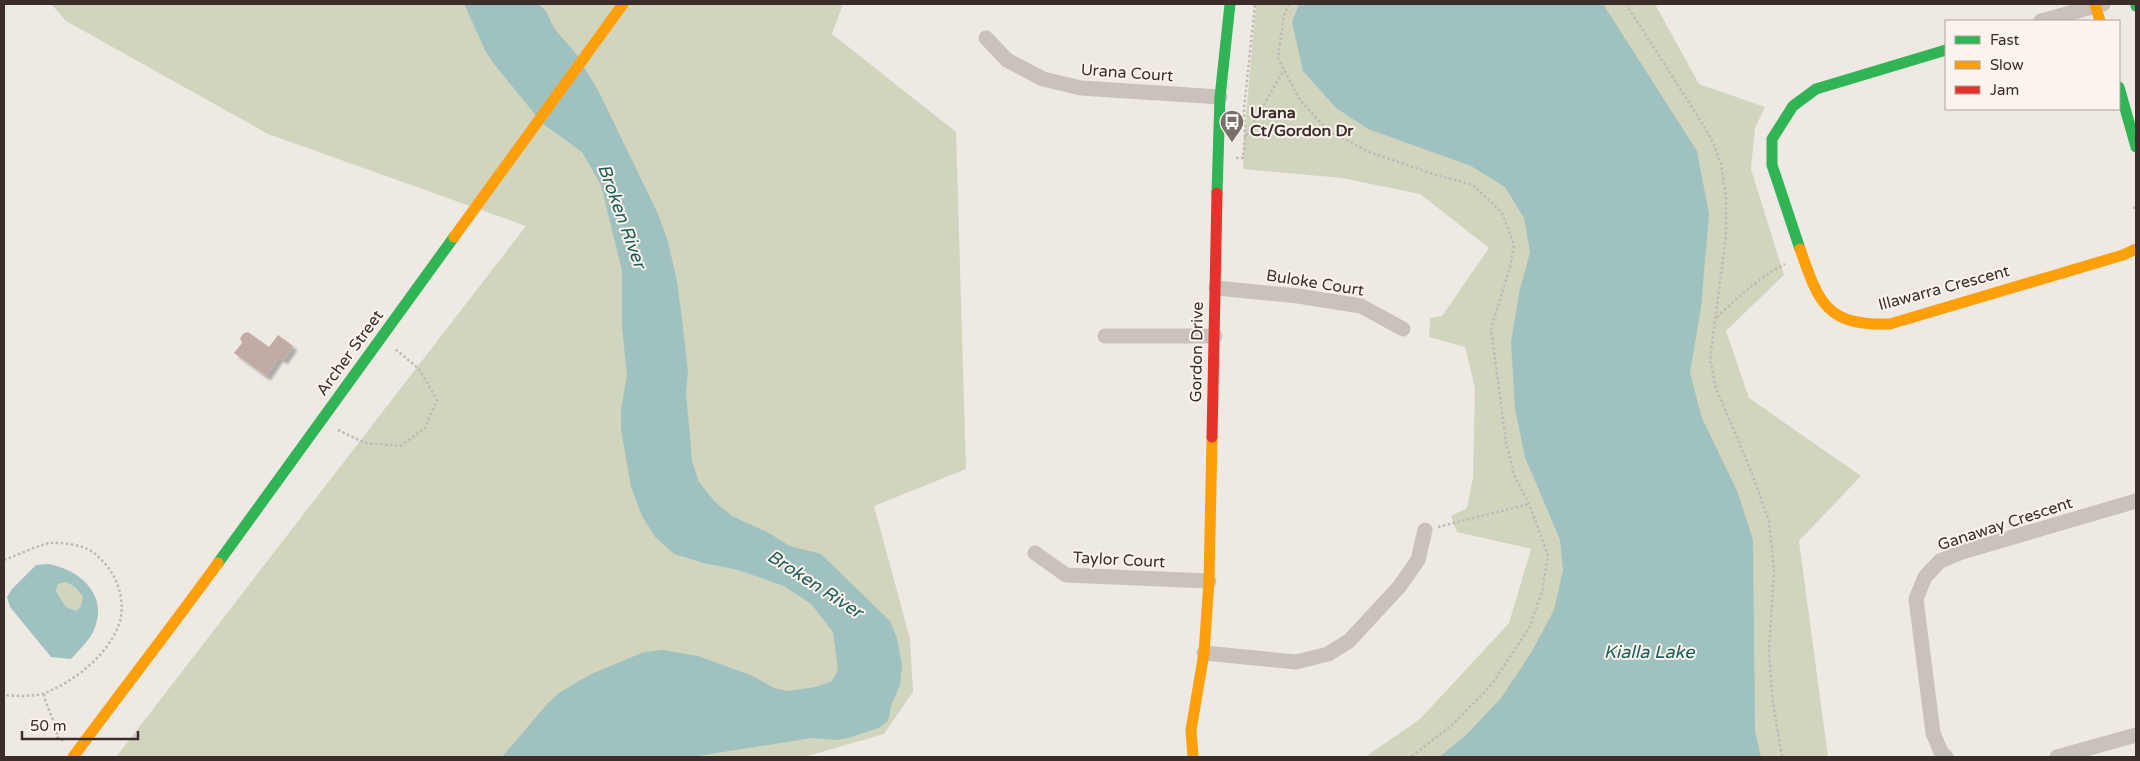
<svg xmlns="http://www.w3.org/2000/svg" width="2140" height="761" viewBox="0 0 2140 761" font-family="'Varela Round',sans-serif">
	<style>
		.green { fill: #d2d5be }
		.water { fill: #9fc2c0; fill-rule: evenodd }
		.building { fill: #c3aba5; filter: url(#shadow) }
		.lines { fill: none; stroke-linecap: round; stroke-linejoin: round }
		.path { stroke: #c1b9b5; stroke-width: 2.5; stroke-dasharray: 2.5 2.5; stroke-linecap: butt }
		.street { stroke: #c9c1bc; stroke-width: 15 }
		.fast { stroke: #30b455; stroke-width: 11 }
		.slow { stroke: #ff9f0a; stroke-width: 11 }
		.jam { stroke: #e5322d; stroke-width: 11 }
		.labels { text-anchor: middle; dominant-baseline: central; stroke-width: 4; stroke-linejoin: round; paint-order: stroke }
		.street-label { font-size: 16px; fill: #3a2d2a; stroke: #fbf3ec }
		.poi-label { font-size: 16px; font-weight: bold; fill: #3a2d2a; stroke: #fbf3ec; text-anchor: start }
		.water-label { font-size: 18px; font-style: italic; fill: #1d5d5c; stroke: #fbf3ec }
	</style>
	<defs>
		<filter id="shadow"><feDropShadow dx="4.5" dy="4.5" stdDeviation="1" flood-color="#0004"/></filter>
	</defs>
	<rect width="100%" height="100%" fill="#efe9e4"/>
	<path class="green" d="M51 4H843L832 34 956 132 966 469 874 506 910 639 913 692 884 734 804 757H116L526 226 268 134 66 21Z
		M1256 4H1655L1699 84 1765 107 1755 128 1751 169 1784 275 1726 331 1749 398 1861 476 1799 541 1828 757H1365L1420 719 1509 623 1531 549 1457 532 1451 516 1467 508 1473 477 1475 388 1465 347 1429 337 1430 318 1442 316 1489 248 1420 194 1342 178 1243 169 1244 138Z
		M66 582 75 587 83 597 81 606 77 612 66 607 56 591 58 584Z"/>
	<path class="water" d="M464 4H538L546 11 554 28 577 55 599 92 659 216 668 242 677 281 683 327 688 372 686 393 690 437 692 461 699 482 715 502 732 516 769 533 790 546 821 554 890 621 897 638 902 665 900 685 891 706 888 721 879 728 848 738 835 740 812 738 692 757H502L547 704 559 693 589 675 644 652 663 650 698 656 753 676 774 688 787 691 816 687 827 683 832 681 838 670 833 632 811 604 784 586 738 570 704 563 674 554 655 537 642 516 631 487 621 429V408L627 376 622 327V271L601 185 582 152 542 123 494 64 486 52Z
		M1299 4H1603L1697 151 1709 214 1701 308 1690 373 1702 418 1738 493 1753 540 1755 731 1761 757H1439L1466 735 1501 698 1531 653 1554 610 1563 570 1560 540 1525 457 1515 409 1511 342 1519 293 1530 252 1524 218 1505 187 1471 166 1368 129 1336 108 1303 71 1292 22Z
		M48 564C82 570 110 597 93 632 88 642 78 651 71 659L51 657 10 607 7 597 12 589 36 565ZM66 582 75 587 83 597 81 606 77 611 66 607 56 591 58 584Z"/>
	<path class="building" d="M248 332 269 347 278 335 293 346 283 360 279 357 266 376 234 353 242 343 240 338 244 333Z"/>
	<g class="lines">
		<path class="path" d="M1289 4 1284 15 1278 58 1300 100 1327 130 1369 152 1436 175 1473 185 1502 213 1514 245 1510 267 1491 329 1506 442 1515 477 1529 504 1548 555 1542 592 1529 628 1492 684 1453 724 1411 757
			M1626 4 1702 123 1713 142 1721 164 1726 196V235L1710 360 1716 388 1751 471 1769 521 1774 571 1769 650 1772 697 1782 757
			M1245 137 1244 109 1255 4
			M1236 158H1243L1245 137 1284 70
			M2133 208 2136 207
			M1717 317C1738 297 1760 277 1785 264
			M338 430 365 443 400 446 425 428 437 400 419 369 394 348
			M1438 527 1529 504
			M4 560C15 556 41 544 50 543 62 542 82 545 91 551 114 566 128 598 119 624 108 655 75 681 45 693 35 697 15 696 4 695
			M44 694C46 708 58 726 57 737L63 741"/>
		<path class="street" d="M2041 21 2103 4
			M986 38 1007 60 1043 79 1081 88 1220 97
			M1216 288 1298 296 1361 306 1403 329
			M1105 336H1215
			M1035 553 1066 575 1209 581
			M1204 653 1296 662 1328 654 1349 641 1399 587 1418 560 1425 530
			M1946 757 1941 752 1933 733 1916 599 1925 577 1940 561 1962 552 2136 501
			M2057 757 2136 735"/>
		<path class="fast" d="M2136 4V6
			M2119 87 2136 147
			M1217 193 1220 97 1230 4
			M1800 249 1772 165V139L1793 106 1816 89 1946 50
			M218 563 454 237"/>
		<path class="slow" d="M2095 4 2100 21
			M454 237 623 4
			M1800 249C1819 303 1826 326 1890 324L2123 255 2136 249
			M73 757C121 692 171 628 218 563
			M1193 757 1191 730 1204 653 1209 581 1212 437"/>
		<path class="jam" d="M1212 437 1217 193"/>
	</g>
	<defs>
		<symbol id="bus-pin" viewBox="-11 -11 22 30"><path d="M0 17L-7.5 6A9.5 9.5 0 1 1 7.5 6Z" fill="#796f6b" stroke="#fbf3ec"/><path d="M-5-6H5V4H4V6H2V4H-2V6H-4V4H-5ZM-3.5-4V0h7V-4ZM-3.5 1.2v1.5H-2V1.2ZM2 1.2v1.5H3.5V1.2Z" fill="#fff"/></symbol>
	</defs>
	<g fill-rule="evenodd">
		<use href="#bus-pin" x="1218" y="108" width="28" height="38"/>
	</g>
	<g class="labels">
		<g class="street-label">
			<text transform="translate(1127 73) rotate(4)">Urana Court</text>
			<text transform="translate(1315 283) rotate(9)">Buloke Court</text>
			<text transform="translate(1944 288) rotate(-15)">Illawarra Crescent</text>
			<text transform="translate(1197 352) rotate(-89)">Gordon Drive</text>
			<text transform="translate(350 353) rotate(-54)">Archer Street</text>
			<text transform="translate(2005 524) rotate(-18)">Ganaway Crescent</text>
			<text transform="translate(1119 560) rotate(3)">Taylor Court</text>
		</g>
		<g class="poi-label">
			<text x="1250" y="113">Urana<tspan x="1250" dy="18">Ct/Gordon Dr</tspan></text>
		</g>
		<g class="water-label">
			<text transform="translate(622 216) rotate(70)">Broken River</text>
			<text transform="translate(815 584) rotate(33)">Broken River</text>
			<text x="1649" y="652">Kialla Lake</text>
		</g>
	</g>
	<rect width="2140" height="761" fill="none" stroke="#3a2d2a" stroke-width="10"/>
	<rect x="1945" y="20" width="175" height="90" fill="#fbf3ec" stroke="#aea49e"/>
	<rect x="1955" y="36" width="25" height="8" fill="#30b455" stroke="#aea49e"/>
	<text x="1990" y="45" font-size="15" fill="#3a2d2a">Fast</text>
	<rect x="1955" y="61" width="25" height="8" fill="#ff9f0a" stroke="#aea49e"/>
	<text x="1990" y="70" font-size="15" fill="#3a2d2a">Slow</text>
	<rect x="1955" y="86" width="25" height="8" fill="#e5322d" stroke="#aea49e"/>
	<text x="1990" y="95" font-size="15" fill="#3a2d2a">Jam</text>
	<path d="M22 731v8h116v-8" fill="none" stroke="#3a2d2a" stroke-width="2.5"/>
	<text x="30" y="731" font-size="15" fill="#3a2d2a" stroke="#fbf3ec" stroke-width="4" paint-order="stroke">50 m</text>
</svg>
